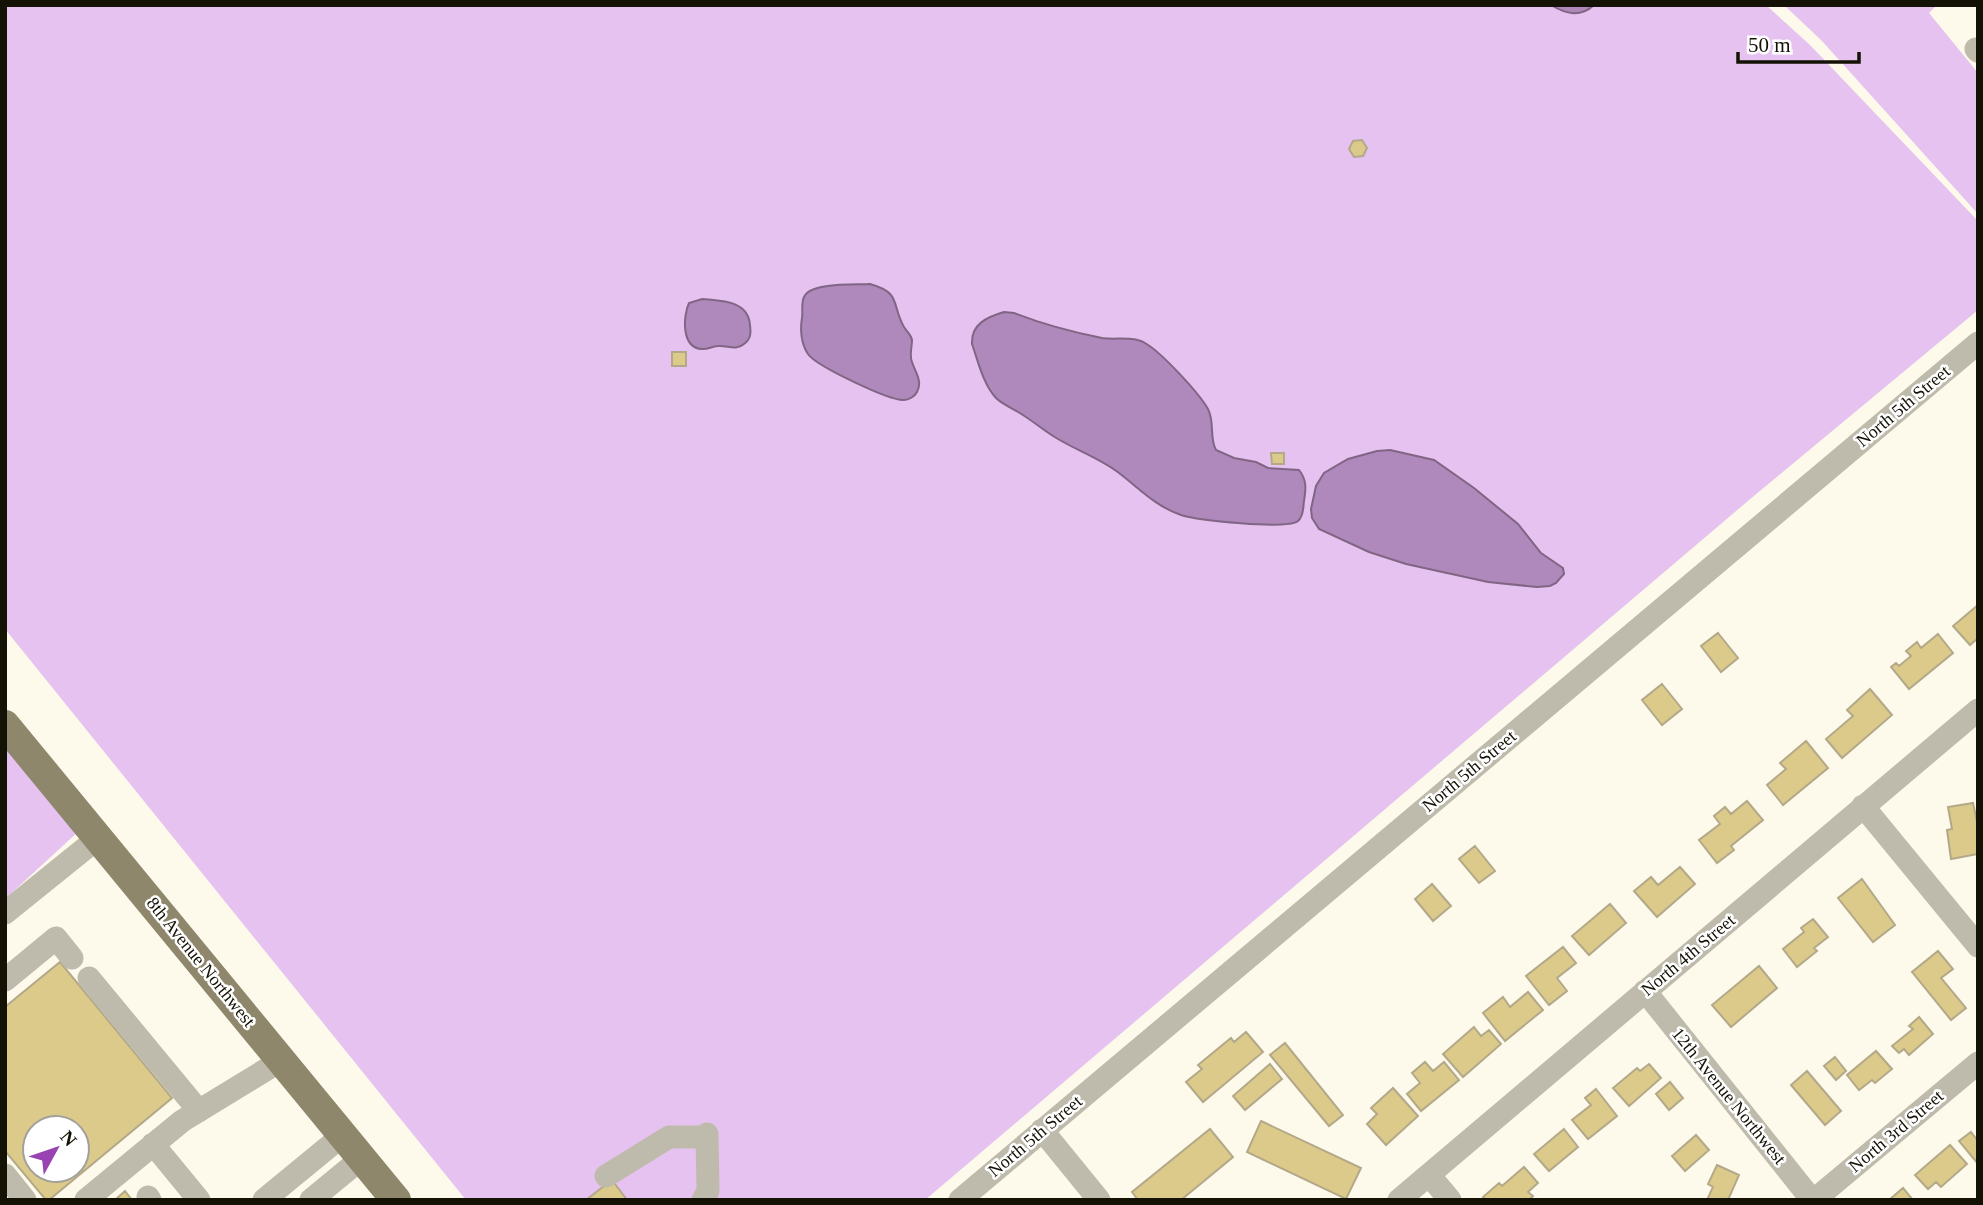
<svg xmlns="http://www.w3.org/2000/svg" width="1983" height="1205" viewBox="0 0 1983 1205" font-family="Georgia,serif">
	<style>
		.green { fill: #e5c2f0 }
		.water { fill: #af89bb; stroke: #806584; stroke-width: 2 }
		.building { fill: #dcca8b; stroke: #b3a989; stroke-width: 2; fill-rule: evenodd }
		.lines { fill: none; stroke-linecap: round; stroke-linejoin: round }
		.minor { stroke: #bfbbac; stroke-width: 23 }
		.major { stroke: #8f876c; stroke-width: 30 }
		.labels { text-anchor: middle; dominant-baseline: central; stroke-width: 5; stroke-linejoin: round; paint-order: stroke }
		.street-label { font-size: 18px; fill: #141105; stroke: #fff }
	</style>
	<rect width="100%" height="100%" fill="#fdf9eb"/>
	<path class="green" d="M5 5H1766L1810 45 1978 221V310L1749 500 925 1200H466L5 629Z
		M1784 5H1937L1929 13 1978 73V214L1822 41Z
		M5 741 80 830 5 899Z"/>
	<path class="water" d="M1551 5H1594C1580 18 1566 14 1551 5Z
		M870 284C902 293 891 304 904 327 907 332 911 334 912 340 912 348 909 355 912 362 915 372 923 381 917 392 915 396 909 400 904 400 890 401 816 366 808 354 801 344 800 329 802 318 803 311 801 303 804 297 810 282 855 285 870 284Z
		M702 299C721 301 748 300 750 325 751 333 751 339 744 344 736 351 727 345 718 346 712 346 707 350 702 349 681 348 683 316 689 303Z
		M1004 312 1014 313C1042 324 1072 332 1102 338 1115 340 1133 336 1145 343 1161 352 1199 393 1208 409 1215 422 1209 438 1216 450L1234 458 1256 462 1268 468 1299 470C1307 480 1306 489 1304 501 1303 507 1304 516 1298 521 1286 530 1197 520 1181 515 1155 506 1140 489 1119 473 1101 459 1078 451 1058 439 1044 431 1032 420 1018 412 1010 407 1002 404 996 398 983 384 978 361 972 344 971 324 987 317 1004 312Z
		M1390 450 1434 460 1474 488 1518 524 1541 553 1563 568 1564 574 1556 583 1550 586 1537 587 1488 582 1406 564 1369 552 1319 529 1312 518 1311 509 1316 486 1324 473 1348 459 1377 451Z"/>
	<path class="building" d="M1362 140 1367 148 1363 156 1354 157 1349 149 1353 141Z
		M672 352H686V366H672Z
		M1271 453H1284V464H1272Z
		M1978 605V638L1970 645 1953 626Z
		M1718 633 1738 658 1721 672 1701 646Z
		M1938 634 1953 653 1909 689 1891 667 1896 663 1899 666 1911 656 1906 651 1917 642 1921 648Z
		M1662 684 1682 709 1662 725 1642 700Z
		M1870 689 1892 715 1842 758 1826 739 1853 716 1847 710Z
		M1806 741 1828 768 1783 805 1767 785 1786 769 1780 763Z
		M1747 801 1763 820 1731 846 1734 850 1717 863 1699 840 1720 824 1714 816 1725 807 1731 814Z
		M1973 803 1978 826V854L1951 859 1947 830 1952 829 1948 807Z
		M1475 846 1495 871 1479 883 1459 859Z
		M1680 867 1695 884 1657 917 1634 891 1651 877 1658 885Z
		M1862 879 1895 925 1873 942 1838 898Z
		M1432 884 1451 906 1433 921 1415 899Z
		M1610 904 1626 923 1589 955 1572 936Z
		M1813 919 1828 937 1814 948 1817 951 1797 967 1783 949 1804 932 1801 928Z
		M1563 947 1576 963 1557 978 1567 991 1549 1005 1526 976Z
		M1938 951 1953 969 1941 978 1966 1008 1951 1020 1912 972Z
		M60 962 172 1098 49 1200H46L5 1151V1007ZM35 1128H77V1170H35Z
		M1759 966 1777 988 1731 1027 1712 1005Z
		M1528 992 1543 1010 1505 1041 1483 1013 1503 997 1510 1007Z
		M1919 1017 1933 1034 1909 1055 1904 1049 1899 1053 1892 1046 1913 1029 1909 1026Z
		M1474 1027 1481 1036 1489 1030 1501 1044 1463 1077 1443 1054Z
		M1246 1032 1263 1052 1203 1102 1186 1082 1202 1069 1198 1065 1231 1038 1234 1042Z
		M1285 1043 1343 1115 1329 1126 1270 1055Z
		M1876 1051 1892 1069 1875 1083 1872 1080 1859 1090 1847 1075Z
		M1835 1057 1846 1071 1836 1080 1824 1066Z
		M1425 1062 1433 1071 1444 1062 1459 1080 1421 1111 1407 1094 1420 1083 1412 1073Z
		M1270 1064 1282 1079 1245 1110 1233 1096Z
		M1649 1064 1661 1078 1629 1106 1613 1088 1637 1068 1640 1071Z
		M1807 1071 1841 1111 1825 1125 1791 1085Z
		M1670 1082 1683 1098 1669 1110 1656 1094Z
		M1393 1088 1418 1116 1386 1145 1367 1124 1377 1114 1371 1108Z
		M1596 1089 1617 1116 1588 1139 1572 1120 1591 1105 1585 1098Z
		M1261 1121 1361 1168 1346 1199 1247 1152Z
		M1210 1129 1233 1157 1181 1200H1138L1132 1192Z
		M1564 1129 1578 1147 1549 1171 1534 1154Z
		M1971 1132 1978 1141V1164L1959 1141Z
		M1696 1135 1709 1150 1685 1171 1672 1156Z
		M1950 1145 1967 1164 1941 1187 1936 1182 1928 1189 1915 1175Z
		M1717 1165 1739 1175 1728 1200H1707L1713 1187 1708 1184Z
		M1524 1167 1538 1183 1528 1192 1533 1196 1529 1200H1486L1483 1197 1499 1183 1502 1186Z
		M612 1180 627 1200H586Z
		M1903 1188 1913 1200H1889Z
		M125 1191 132 1200H115Z"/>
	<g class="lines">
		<path class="minor" d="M1976 49 1978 51
			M1863 806 1978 946
			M5 913 98 838
			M89 978 199 1111
			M5 980 56 938 72 958
			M1645 991 1812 1200
			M1042 1130 1099 1200
			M153 1144 199 1200
			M5 1175 25 1200
			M1429 1175 1450 1200
			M606 1176 669 1137H707
			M148 1197 150 1200
			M86 1200 182 1121 282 1060
			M264 1200 343 1135
			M311 1200 362 1158
			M703 1200 708 1191 707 1134
			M960 1200 1978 343
			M1399 1200 1978 710
			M1814 1200 1978 1063"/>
		<path class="major" d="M5 725 396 1200"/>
	</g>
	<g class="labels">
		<g class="street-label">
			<text transform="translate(1903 406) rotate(-40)">North 5th Street</text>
			<text transform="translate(1469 771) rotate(-40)">North 5th Street</text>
			<text transform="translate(1688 955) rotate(-40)">North 4th Street</text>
			<text transform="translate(201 962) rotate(51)">8th Avenue Northwest</text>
			<text transform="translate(1729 1096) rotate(51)">12th Avenue Northwest</text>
			<text transform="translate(1896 1131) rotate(-40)">North 3rd Street</text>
			<text transform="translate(1035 1136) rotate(-40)">North 5th Street</text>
		</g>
	</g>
	<rect width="1983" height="1205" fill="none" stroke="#141105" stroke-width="14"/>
	<g transform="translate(56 1149) rotate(50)"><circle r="33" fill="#ffffff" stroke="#a1a09b" stroke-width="2"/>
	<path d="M0-5L12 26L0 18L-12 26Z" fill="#9843b1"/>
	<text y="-10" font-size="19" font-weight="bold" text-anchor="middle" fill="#141105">N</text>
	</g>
	<path d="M1738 52v10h121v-10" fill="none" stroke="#141105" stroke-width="3.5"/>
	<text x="1748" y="52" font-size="21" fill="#141105" stroke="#ffffff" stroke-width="5" paint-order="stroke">50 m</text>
</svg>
